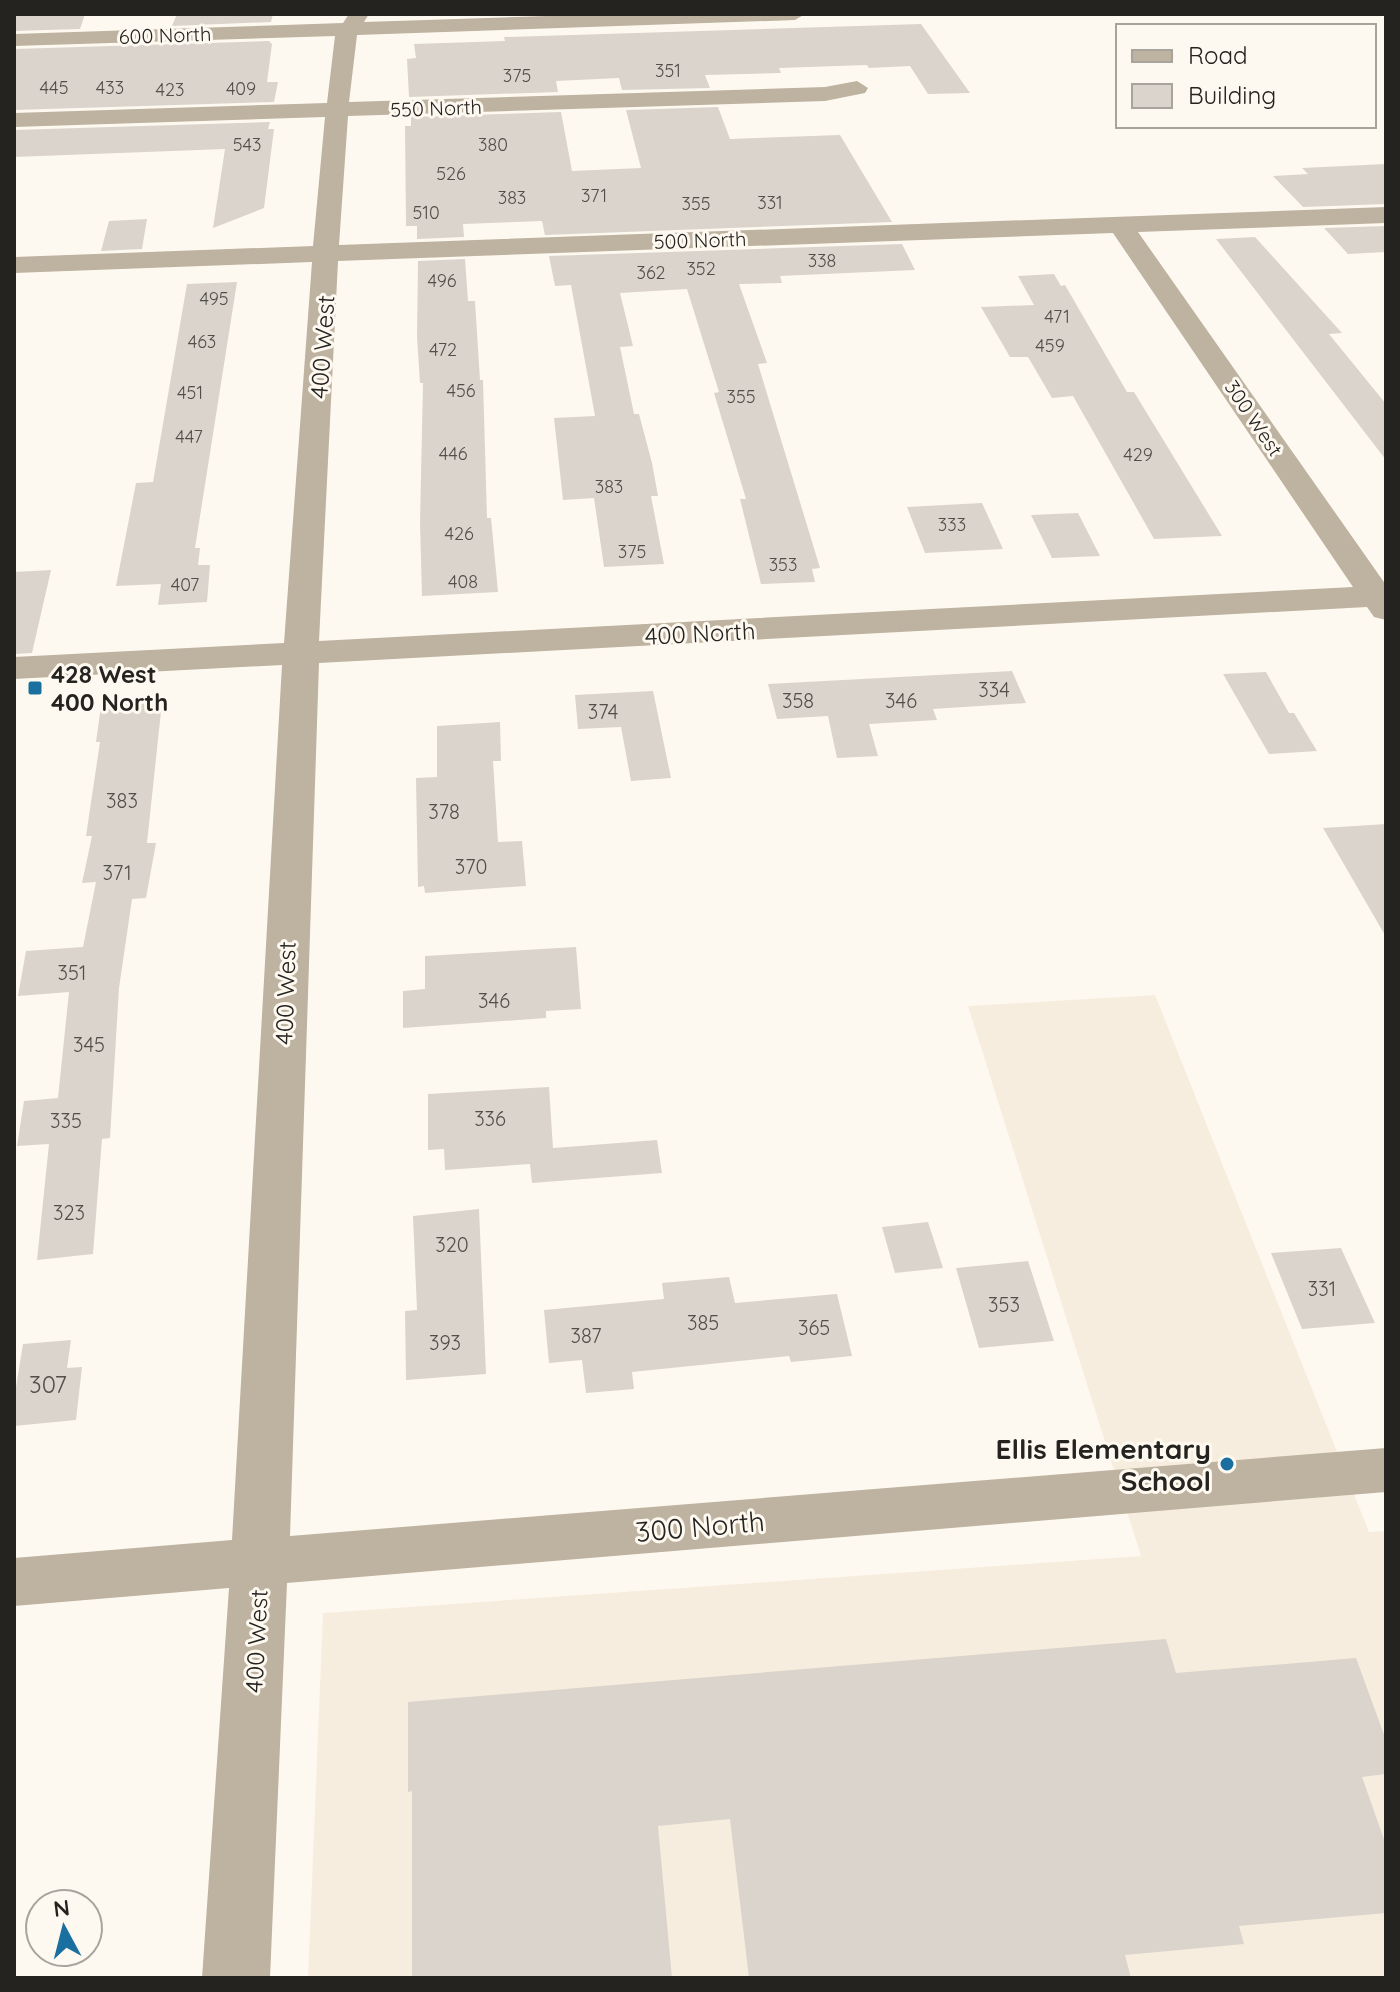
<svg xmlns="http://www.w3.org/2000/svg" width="1400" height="1992" viewBox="0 0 1400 1992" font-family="Quicksand,sans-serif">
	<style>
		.built { fill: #f7edde }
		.building { fill: #dad4cc }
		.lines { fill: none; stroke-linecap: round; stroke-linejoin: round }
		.minor { fill: #beb2a0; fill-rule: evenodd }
		.poi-dot { fill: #196f9f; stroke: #fef9f0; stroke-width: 3 }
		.labels { text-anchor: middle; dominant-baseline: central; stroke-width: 6; stroke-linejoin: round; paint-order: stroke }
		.far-number-label { font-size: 18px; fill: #524f4b }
		.far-street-label { font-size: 20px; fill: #252320; stroke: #fef9f0 }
		.number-label { font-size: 20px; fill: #524f4b }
		.street-label { font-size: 24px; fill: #252320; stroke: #fef9f0 }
		.poi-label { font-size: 24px; font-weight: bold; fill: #252320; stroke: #fef9f0; text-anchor: start }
		.near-number-label { font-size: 24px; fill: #524f4b }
		.near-poi-label { font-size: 28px; font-weight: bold; fill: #252320; stroke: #fef9f0; text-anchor: end }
		.near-street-label { font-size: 28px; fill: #252320; stroke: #fef9f0 }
	</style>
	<rect width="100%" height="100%" fill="#fef9f0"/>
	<path class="built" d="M1155 995 1369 1532 1386 1531V1978H308L323 1613 1141 1556 968 1006Z"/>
	<path class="building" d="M14 14H85L80 29 14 31Z
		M177 14H273L271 22 172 26Z
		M921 24 970 93 928 94 910 66 869 68 867 65 779 68 781 73 705 75 710 88 622 90 619 78 556 81 558 92 409 97 407 59 416 58 414 44 505 41 504 37Z
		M269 41 272 44 267 82H278L274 102 14 110V49Z
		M718 107 730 139 840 135 892 222 545 235 542 221 463 224 464 237 417 239V226H406L405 126H411V117L561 112 572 171 641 168 626 110Z
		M270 122 268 129H274L264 208 213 228 225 149 14 157V130Z
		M1386 164V204L1303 207 1273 176 1308 174 1302 168Z
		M147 219 142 249 101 251 109 221Z
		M1386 226V252L1348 254 1324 228Z
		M1255 237 1342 333 1329 334 1386 404V460L1216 239Z
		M902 244 915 270 780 276 782 283 739 284 767 363 758 364 820 568 812 569 815 582 761 584 740 499H746L714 393 719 392 687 289 620 293 633 346 620 347 634 414H639L652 463 658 496H651L664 564 604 567 594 498 563 500 554 418 595 416 571 285 555 286 549 256Z
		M465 259 468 301H475L480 380H483L487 518H491L498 592 422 596 420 523 423 383H420L417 337 418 261Z
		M1054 274 1061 286 1065 285 1127 392H1134L1222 536 1154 539 1073 396 1052 398 1028 357H1010L981 307 1034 305 1018 276Z
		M237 282 195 548H200L198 565H210L207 602 158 605 161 584 116 586 136 483 153 482 187 284Z
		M982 503 1003 549 925 553 907 507Z
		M1078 513 1100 556 1052 558 1031 515Z
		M51 570 32 653 14 654V572Z
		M1012 671 1026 703 933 709 937 720 869 724 878 756 837 758 828 716 777 719 768 684Z
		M1266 672 1289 713H1294L1317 751 1269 754 1223 674Z
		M653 691 671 778 631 781 621 727 578 729 575 695Z
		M162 702 147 843H156L146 898 132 899 119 988 110 1138 102 1139 93 1254 37 1260 49 1144 17 1146 24 1101 58 1098 69 992 18 996 26 951 83 947 96 882 82 883 92 836H86L100 742H96L101 706Z
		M500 722 501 761H493L498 842 522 841 526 886 425 893 424 886 418 887 416 778 437 777V726Z
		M1386 824V937L1323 828Z
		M576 947 581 1009 546 1011V1018L403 1028V991L425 989V956Z
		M549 1087 553 1148 657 1140 662 1173 532 1183 530 1164 445 1170 444 1149 428 1150V1094Z
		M479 1209 486 1374 406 1380 405 1311 417 1310 413 1216Z
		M928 1222 943 1268 895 1273 882 1227Z
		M1341 1248 1375 1323 1302 1329 1271 1253Z
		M1028 1261 1054 1341 979 1348 956 1268Z
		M729 1277 735 1303 837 1294 852 1356 791 1362 789 1356 632 1372 634 1389 586 1393 582 1360 549 1363 544 1310 664 1299 662 1283Z
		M71 1340 67 1368 82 1367 76 1420 14 1426V1399L23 1344Z
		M1166 1639 1176 1673 1356 1658 1386 1740V1774L1362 1777 1386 1845V1913L1239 1926 1244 1944 1125 1955 1131 1978H749L730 1819 658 1826 672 1978H412V1791L408 1792V1702Z"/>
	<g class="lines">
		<path class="minor" d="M349 14H369L364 22 610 14H805L795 20 357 35 349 102 825 87 857 81 868 88 865 93 825 101 348 116 339 245 1386 207V223L1138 232 1386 585V620L1374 617 1367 607 319 663 290 1536 1386 1448V1492L287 1583 270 1978H202L229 1588 14 1606V1558L232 1540 282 665 14 679V657L284 643 312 262 14 273V257L313 246 325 117 14 127V113L327 103 335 36 14 46V34L343 23ZM1113 233 1353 587 319 641 338 261Z"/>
	</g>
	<g class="poi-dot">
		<rect x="27" y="680" width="16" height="16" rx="4"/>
		<circle cx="1227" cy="1464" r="8"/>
	</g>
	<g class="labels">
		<g class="far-number-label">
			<text x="668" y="70">351</text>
			<text x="517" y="75">375</text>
			<text x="54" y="87">445</text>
			<text x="110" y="87">433</text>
			<text x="241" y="88">409</text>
			<text x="170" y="89">423</text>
			<text x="247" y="144">543</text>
			<text x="493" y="144">380</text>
			<text x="451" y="173">526</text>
			<text x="594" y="195">371</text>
			<text x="512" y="197">383</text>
			<text x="770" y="202">331</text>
			<text x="696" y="203">355</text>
			<text x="426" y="212">510</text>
			<text x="822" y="260">338</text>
			<text x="701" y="268">352</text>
			<text x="651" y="272">362</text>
			<text x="442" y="280">496</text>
			<text x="214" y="298">495</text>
			<text x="1057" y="316">471</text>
			<text x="202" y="341">463</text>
			<text x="1050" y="345">459</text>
			<text x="443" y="349">472</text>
			<text x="461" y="390">456</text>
			<text x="190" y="392">451</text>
			<text x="741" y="396">355</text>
			<text x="189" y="436">447</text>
			<text x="453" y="453">446</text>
			<text x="1138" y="454">429</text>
			<text x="609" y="486">383</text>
			<text x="952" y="524">333</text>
			<text x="459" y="533">426</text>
			<text x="632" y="551">375</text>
			<text x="783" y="564">353</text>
			<text x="463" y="581">408</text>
			<text x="185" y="584">407</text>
		</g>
		<g class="far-street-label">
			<text transform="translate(165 35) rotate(-2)">600 North</text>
			<text transform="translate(436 108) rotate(-2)">550 North</text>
			<text transform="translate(700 240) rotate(-2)">500 North</text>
			<text transform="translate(1254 418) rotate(56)">300 West</text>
		</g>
		<g class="number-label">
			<text x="994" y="689">334</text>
			<text x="798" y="700">358</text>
			<text x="901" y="700">346</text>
			<text x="603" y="711">374</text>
			<text x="122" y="800">383</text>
			<text x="444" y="811">378</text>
			<text x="471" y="866">370</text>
			<text x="117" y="872">371</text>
			<text x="72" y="972">351</text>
			<text x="494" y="1000">346</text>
			<text x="89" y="1044">345</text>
			<text x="490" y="1118">336</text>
			<text x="66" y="1120">335</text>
			<text x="69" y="1212">323</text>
			<text x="452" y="1244">320</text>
			<text x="1322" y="1288">331</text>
			<text x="1004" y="1304">353</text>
			<text x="703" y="1322">385</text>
			<text x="814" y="1327">365</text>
			<text x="586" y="1335">387</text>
			<text x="445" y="1342">393</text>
		</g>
		<g class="street-label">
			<text transform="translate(322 347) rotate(-86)">400 West</text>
			<text transform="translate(700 633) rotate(-3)">400 North</text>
			<text transform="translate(285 993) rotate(-88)">400 West</text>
			<text transform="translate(256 1641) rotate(-87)">400 West</text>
		</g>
		<g class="poi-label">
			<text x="51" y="674">428 West<tspan x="51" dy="28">400 North</tspan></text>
		</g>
		<g class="near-number-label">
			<text x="48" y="1384">307</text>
		</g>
		<g class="near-poi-label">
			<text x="1211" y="1448">Ellis Elementary<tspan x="1211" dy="32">School</tspan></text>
		</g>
		<g class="near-street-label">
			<text transform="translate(700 1526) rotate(-5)">300 North</text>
		</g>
	</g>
	<rect width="1400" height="1992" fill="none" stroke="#252320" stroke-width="32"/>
	<rect x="1116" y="24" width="260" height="104" fill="#fef9f0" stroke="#a7a39d" stroke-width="2"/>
	<rect x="1132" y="50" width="40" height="12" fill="#beb2a0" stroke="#a7a39d" stroke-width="2"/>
	<text x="1188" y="64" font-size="24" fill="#252320">Road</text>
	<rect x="1132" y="84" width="40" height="24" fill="#dad4cc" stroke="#a7a39d" stroke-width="2"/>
	<text x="1188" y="104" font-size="24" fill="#252320">Building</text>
	<g transform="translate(64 1928) rotate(353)"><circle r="38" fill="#fef9f0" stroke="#a7a39d" stroke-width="2"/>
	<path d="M0-6L14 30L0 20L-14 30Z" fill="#196f9f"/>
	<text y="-12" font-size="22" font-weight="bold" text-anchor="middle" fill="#252320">N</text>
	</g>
</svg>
